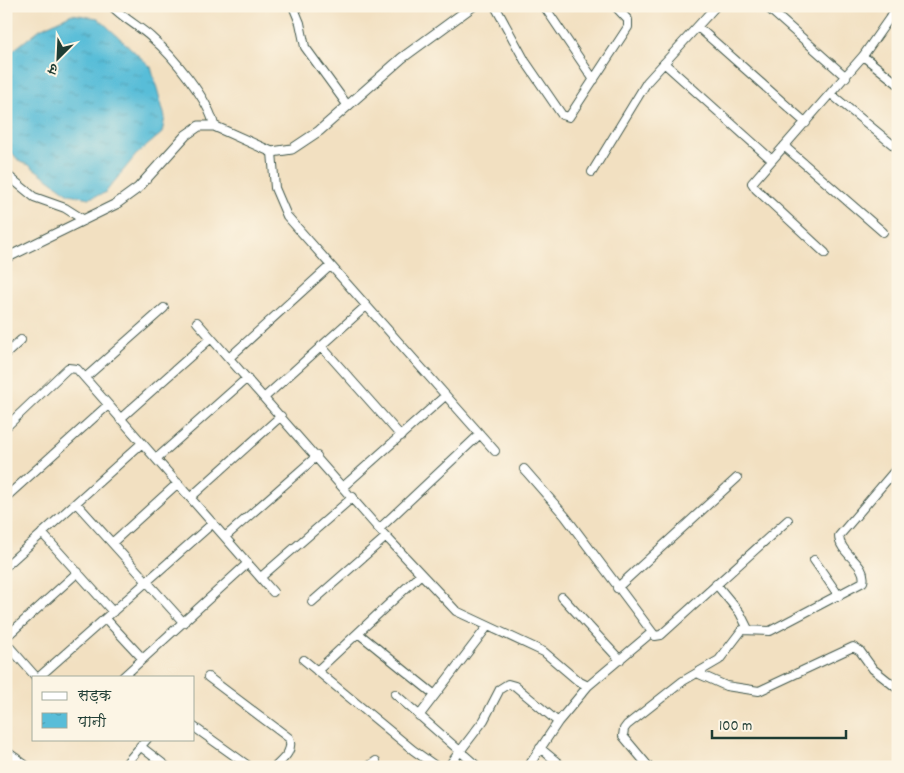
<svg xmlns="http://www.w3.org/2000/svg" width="904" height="773" viewBox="0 0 904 773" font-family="Dekko,'Playpen Sans Deva',sans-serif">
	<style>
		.water { fill: url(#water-ripples); stroke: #3c7d86 }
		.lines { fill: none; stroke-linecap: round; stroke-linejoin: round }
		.minor-casing { stroke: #3f5549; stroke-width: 10 }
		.tertiary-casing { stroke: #3f5549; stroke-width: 11 }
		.minor { stroke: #fff; stroke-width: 8 }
		.tertiary { stroke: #fff; stroke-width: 9 }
	</style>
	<defs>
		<pattern id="water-ripples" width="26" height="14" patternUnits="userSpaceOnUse" patternTransform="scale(1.25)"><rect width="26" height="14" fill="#59bdd8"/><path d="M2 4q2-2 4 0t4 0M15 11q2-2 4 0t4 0" fill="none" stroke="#499bb0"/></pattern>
	</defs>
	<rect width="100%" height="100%" fill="#fcf5e5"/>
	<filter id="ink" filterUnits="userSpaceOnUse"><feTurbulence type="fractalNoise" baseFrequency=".02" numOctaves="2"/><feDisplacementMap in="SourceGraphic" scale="10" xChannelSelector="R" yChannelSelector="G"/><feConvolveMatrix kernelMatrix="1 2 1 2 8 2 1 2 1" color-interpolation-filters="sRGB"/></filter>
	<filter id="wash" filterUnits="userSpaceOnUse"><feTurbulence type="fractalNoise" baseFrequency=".0096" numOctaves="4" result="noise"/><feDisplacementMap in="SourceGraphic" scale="20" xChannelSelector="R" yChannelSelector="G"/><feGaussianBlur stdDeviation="1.12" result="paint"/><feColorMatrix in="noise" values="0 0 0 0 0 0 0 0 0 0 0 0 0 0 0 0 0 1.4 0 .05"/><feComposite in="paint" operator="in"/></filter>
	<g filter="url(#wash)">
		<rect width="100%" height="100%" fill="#f2e0c1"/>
		<path class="water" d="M72 14 98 18 151 67 165 117 162 133 136 155 105 193 89 198 69 194 29 165 20 162 6 146V56L40 29Z"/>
	</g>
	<g filter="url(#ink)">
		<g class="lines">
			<defs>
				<path id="minor" d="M112 6C124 19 139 26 152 38 172 55 210 101 214 126
					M293 6 300 23 305 47 348 106
					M495 6 525 61 562 115 569 117 628 27V20L615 6
					M544 6 594 80
					M766 6 846 77
					M698 27 806 123
					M863 56 898 84
					M664 63 772 160
					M831 94 898 149
					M784 146 883 232
					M272 152 275 188 287 216 495 451
					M592 172 647 82 716 6
					M6 174 34 197 65 208 84 220
					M825 253 756 189 752 183 863 56 898 6
					M197 322 379 529 456 611 544 652 578 681 588 686 651 633
					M321 346 401 436
					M6 354 21 340
					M229 358 330 266
					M85 378 164 308
					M265 397 366 306
					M120 419 211 338
					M6 427 68 368 77 369 273 592
					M157 458 247 378
					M524 469 565 516 655 636 661 635 788 520
					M344 486 445 396
					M6 497 108 405
					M191 497 281 416
					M76 503 184 623
					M379 529 480 434
					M42 533 113 612
					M225 537 317 456
					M112 543 178 483
					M814 560 839 596
					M6 566 142 443
					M261 577 353 497
					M716 584 740 613 748 629
					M617 588 737 478
					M562 597 620 660
					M312 602 386 537
					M106 619 143 659
					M358 633 435 695
					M6 637 78 572
					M6 643 36 677
					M304 660 413 750 437 767
					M317 671 421 574
					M697 673 726 686 759 691 853 647 860 651 873 669 898 689
					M39 677 213 523
					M123 677 248 563
					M208 677 289 738C294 751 283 759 275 767
					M395 694 478 767
					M419 716 487 627
					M194 727 250 767
					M140 746 167 767
					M540 748 563 767
					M6 751 28 767
					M6 767 16 758
					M123 767 147 739
					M368 767 376 761
					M448 767 484 720 500 689 508 684 515 686 558 722
					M528 767 558 722 588 686
					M649 767 623 736 624 729 627 725 683 681 719 660 742 630 770 631 863 582C868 564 839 554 839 536L898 467"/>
				<path id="tertiary" d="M6 258 116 204 138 188 186 135 199 126H214L272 152 292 149 319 131 402 58 473 6"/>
			</defs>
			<use href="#minor" class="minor-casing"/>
			<use href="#tertiary" class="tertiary-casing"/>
			<use href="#minor" class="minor"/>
			<use href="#tertiary" class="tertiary"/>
		</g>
	</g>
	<rect width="904" height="773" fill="none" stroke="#fcf5e5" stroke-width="25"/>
	<rect x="32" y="676" width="162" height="65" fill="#fcf5e5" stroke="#a4ab9e"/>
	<rect x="42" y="692" width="25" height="8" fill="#ffffff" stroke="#a4ab9e"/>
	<text x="78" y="700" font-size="15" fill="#1f3d34">सड़क</text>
	<rect x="42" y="713" width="25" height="15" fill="url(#water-ripples)" stroke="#a4ab9e"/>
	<text x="78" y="726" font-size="15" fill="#1f3d34">पानी</text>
	<g transform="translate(58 58) rotate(204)" stroke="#fcf5e5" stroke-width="4" paint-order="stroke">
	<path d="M0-4L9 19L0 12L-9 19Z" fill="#1f3d34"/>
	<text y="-8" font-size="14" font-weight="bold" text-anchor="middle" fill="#1f3d34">उ</text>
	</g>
	<path d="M712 730v8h134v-8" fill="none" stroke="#1f3d34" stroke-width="2.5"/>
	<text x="719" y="730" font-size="15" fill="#1f3d34" stroke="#fcf5e5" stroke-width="4" paint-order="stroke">100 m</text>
</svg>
